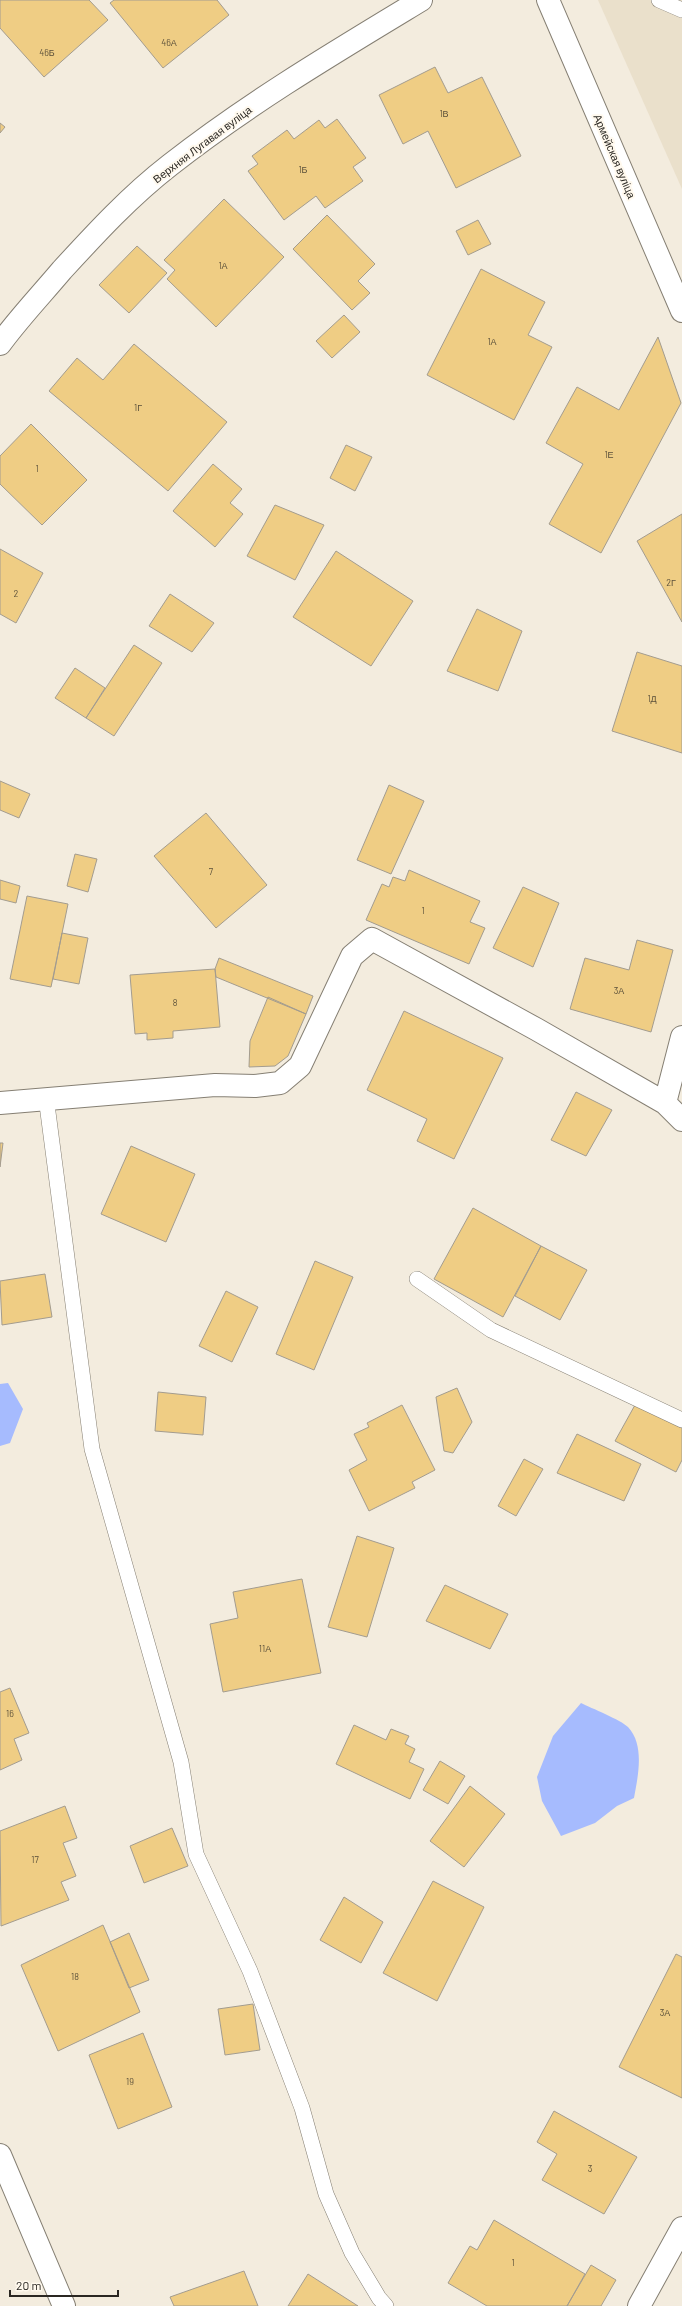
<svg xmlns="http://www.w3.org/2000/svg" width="682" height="2306" viewBox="0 0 682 2306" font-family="Barlow,sans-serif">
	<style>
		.built { fill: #eae0cb }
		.water { fill: #a6bbfe }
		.building { fill: #efcd84; stroke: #a39c8f }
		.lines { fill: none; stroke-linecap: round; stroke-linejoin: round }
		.service-casing { stroke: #857f73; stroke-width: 16 }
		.minor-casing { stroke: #857f73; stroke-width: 24 }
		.tertiary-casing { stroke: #857f73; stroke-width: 24 }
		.service { stroke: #fff; stroke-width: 15 }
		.minor { stroke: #fff; stroke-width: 22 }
		.tertiary { stroke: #fff; stroke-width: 22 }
		.labels { text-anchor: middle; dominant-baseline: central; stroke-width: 4; stroke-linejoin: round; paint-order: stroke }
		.number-label { font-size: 9px; fill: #5b503a }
		.street-label { font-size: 11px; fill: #2a2722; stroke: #fff9ee }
	</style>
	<rect width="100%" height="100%" fill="#f3ecde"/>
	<path class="built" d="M598 0H682V189Z"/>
	<path class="water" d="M8 1383 23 1409 10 1443 0 1446V1384Z
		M581 1703C591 1708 621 1720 628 1727 645 1745 638 1776 634 1798L617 1806 595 1823 561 1836 542 1801 537 1777 553 1736Z"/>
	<path class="building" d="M0 0H89L108 20 44 77 0 28Z
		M114 0H217L229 15 163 68 110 3Z
		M435 67 448 93 482 77 521 156 456 188 428 131 403 144 379 95Z
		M337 119 366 158 353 167 363 181 325 208 316 196 284 220 248 171 258 164 252 156 287 130 294 139 319 120 325 128Z
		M0 123 5 127 0 133Z
		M224 199 284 257 216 327 167 279 175 270 164 260Z
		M327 215 375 264 358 281 370 293 352 310 293 249Z
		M478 220 491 244 468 255 456 231Z
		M137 246 167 273 129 313 99 285Z
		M481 269 545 302 528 335 552 347 514 420 427 375Z
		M344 315 360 332 332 358 316 341Z
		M658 337 681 403 601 553 549 524 583 464 546 443 577 387 619 410Z
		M134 344 227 422 168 491 49 391 77 358 103 380Z
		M31 424 87 480 42 525 0 484V456Z
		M346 445 372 457 355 491 330 478Z
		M213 464 242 489 230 503 243 514 215 547 173 511Z
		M275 505 324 525 295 580 247 556Z
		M682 514V622L637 541Z
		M0 549 43 573 16 623 0 614Z
		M336 551 413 601 371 666 293 617Z
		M170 594 214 623 192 652 149 626Z
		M477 609 522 631 498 691 447 671Z
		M134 645 162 663 114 736 86 718Z
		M637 652 682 666V753L612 731Z
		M75 668 105 688 86 718 55 698Z
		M0 781 30 794 19 818 0 810Z
		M389 785 424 801 391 874 357 860Z
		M206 813 267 885 216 928 154 856Z
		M75 854 97 859 88 892 67 886Z
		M409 870 480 901 470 922 485 928 469 964 366 920 382 884 389 887 393 877 405 881Z
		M0 880 20 886 16 903 0 899Z
		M523 887 559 903 533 967 493 948Z
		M27 896 68 904 51 987 10 979Z
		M62 933 88 938 79 984 53 979Z
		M637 940 673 950 651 1032 570 1009 585 958 629 970Z
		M219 958 313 996 306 1014 216 977 215 969Z
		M215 969 220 1027 173 1031V1038L147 1040V1033L135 1034 130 975Z
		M268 997 306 1014 288 1056 275 1066 249 1067 250 1041Z
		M404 1011 503 1058 454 1159 417 1141 427 1119 367 1090Z
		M576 1092 612 1110 586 1156 551 1140Z
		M0 1143H3L0 1167Z
		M131 1146 195 1174 166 1242 101 1214Z
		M473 1208 541 1246 503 1317 434 1279Z
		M541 1246 587 1270 560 1320 515 1296Z
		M315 1261 353 1277 314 1370 276 1354Z
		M45 1274 52 1317 2 1325 0 1281Z
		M226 1291 258 1307 232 1362 199 1346Z
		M457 1388 472 1422 453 1453 444 1451 436 1397Z
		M158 1392 206 1397 203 1435 155 1431Z
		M402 1405 435 1470 412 1482 415 1488 369 1511 349 1470 367 1460 354 1434 369 1427 367 1423Z
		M635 1405 682 1428V1460L676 1472 615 1441Z
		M577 1434 641 1464 624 1501 557 1473Z
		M524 1459 543 1469 516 1516 498 1506Z
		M357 1536 394 1548 367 1637 328 1627Z
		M302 1579 321 1673 223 1692 210 1624 238 1618 233 1592Z
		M445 1585 508 1614 490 1649 426 1621Z
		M10 1688 29 1733 14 1739 22 1760 0 1770V1692Z
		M354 1725 386 1740 391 1729 409 1736 405 1744 415 1749 409 1762 424 1769 410 1799 336 1764Z
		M440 1761 465 1776 448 1804 423 1790Z
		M470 1786 505 1814 464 1867 430 1841Z
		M65 1806 77 1838 63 1843 76 1876 61 1882 69 1900 1 1926 0 1831Z
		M172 1828 188 1866 144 1883 130 1846Z
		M433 1881 484 1907 437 2001 383 1973Z
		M344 1897 383 1922 361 1963 320 1940Z
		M103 1925 140 2012 58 2051 21 1965Z
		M129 1933 149 1980 129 1988 110 1942Z
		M676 1954 682 1957V2098L619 2067Z
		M253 2004 260 2050 225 2055 218 2009Z
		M143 2033 172 2107 118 2129 89 2055Z
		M554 2111 637 2157 604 2214 542 2180 557 2154 537 2142Z
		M494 2220 585 2274 567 2306H487L448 2283 470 2246 477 2250Z
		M591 2265 616 2280 601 2306H567Z
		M244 2271 258 2306H174L170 2297Z
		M308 2274 358 2306H288Z"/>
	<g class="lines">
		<defs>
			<path id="service" d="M659 0 682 10
				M46 1097 92 1449 181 1762 196 1854 250 1971 302 2108 326 2194 352 2253 379 2298 386 2306
				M417 1279 491 1330 682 1420"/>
			<path id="minor" d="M0 344C19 318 41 295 62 270 96 233 130 196 170 165 249 103 335 52 421 0
				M0 1103 215 1085 255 1086 280 1083 300 1066 352 956 372 939 536 1029 665 1103 682 1120
				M665 1103 682 1037
				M0 2155 64 2306
				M639 2306 682 2228"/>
			<path id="tertiary" d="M548 0 682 311"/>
		</defs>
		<use href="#service" class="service-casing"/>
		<use href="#minor" class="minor-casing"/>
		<use href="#tertiary" class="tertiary-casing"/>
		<use href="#service" class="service"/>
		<use href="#minor" class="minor"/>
		<use href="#tertiary" class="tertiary"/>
	</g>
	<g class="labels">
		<g class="number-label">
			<text x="169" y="42">46А</text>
			<text x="47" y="52">46Б</text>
			<text x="444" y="113">1В</text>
			<text x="303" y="169">1Б</text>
			<text x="223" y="265">1А</text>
			<text x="492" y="341">1А</text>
			<text x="138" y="407">1Г</text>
			<text x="609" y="454">1Е</text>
			<text x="37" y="468">1</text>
			<text x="671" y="582">2Г</text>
			<text x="16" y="593">2</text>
			<text x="652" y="698">1Д</text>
			<text x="211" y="871">7</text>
			<text x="423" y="910">1</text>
			<text x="619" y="990">3А</text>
			<text x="175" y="1002">8</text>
			<text x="265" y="1648">11А</text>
			<text x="10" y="1713">16</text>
			<text x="35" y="1859">17</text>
			<text x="75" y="1976">18</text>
			<text x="665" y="2012">3А</text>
			<text x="130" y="2081">19</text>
			<text x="590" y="2168">3</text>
			<text x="513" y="2262">1</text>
		</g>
		<g class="street-label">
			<text transform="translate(202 144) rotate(-37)">Верхняя Лугавая вуліца</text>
			<text transform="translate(615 156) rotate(67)">Армейская вуліца</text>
		</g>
	</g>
	<path d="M10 2290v6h108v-6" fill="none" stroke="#2a2722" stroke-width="2"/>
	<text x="16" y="2290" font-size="12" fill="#2a2722" stroke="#fff9ee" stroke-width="3" paint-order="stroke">20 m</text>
</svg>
